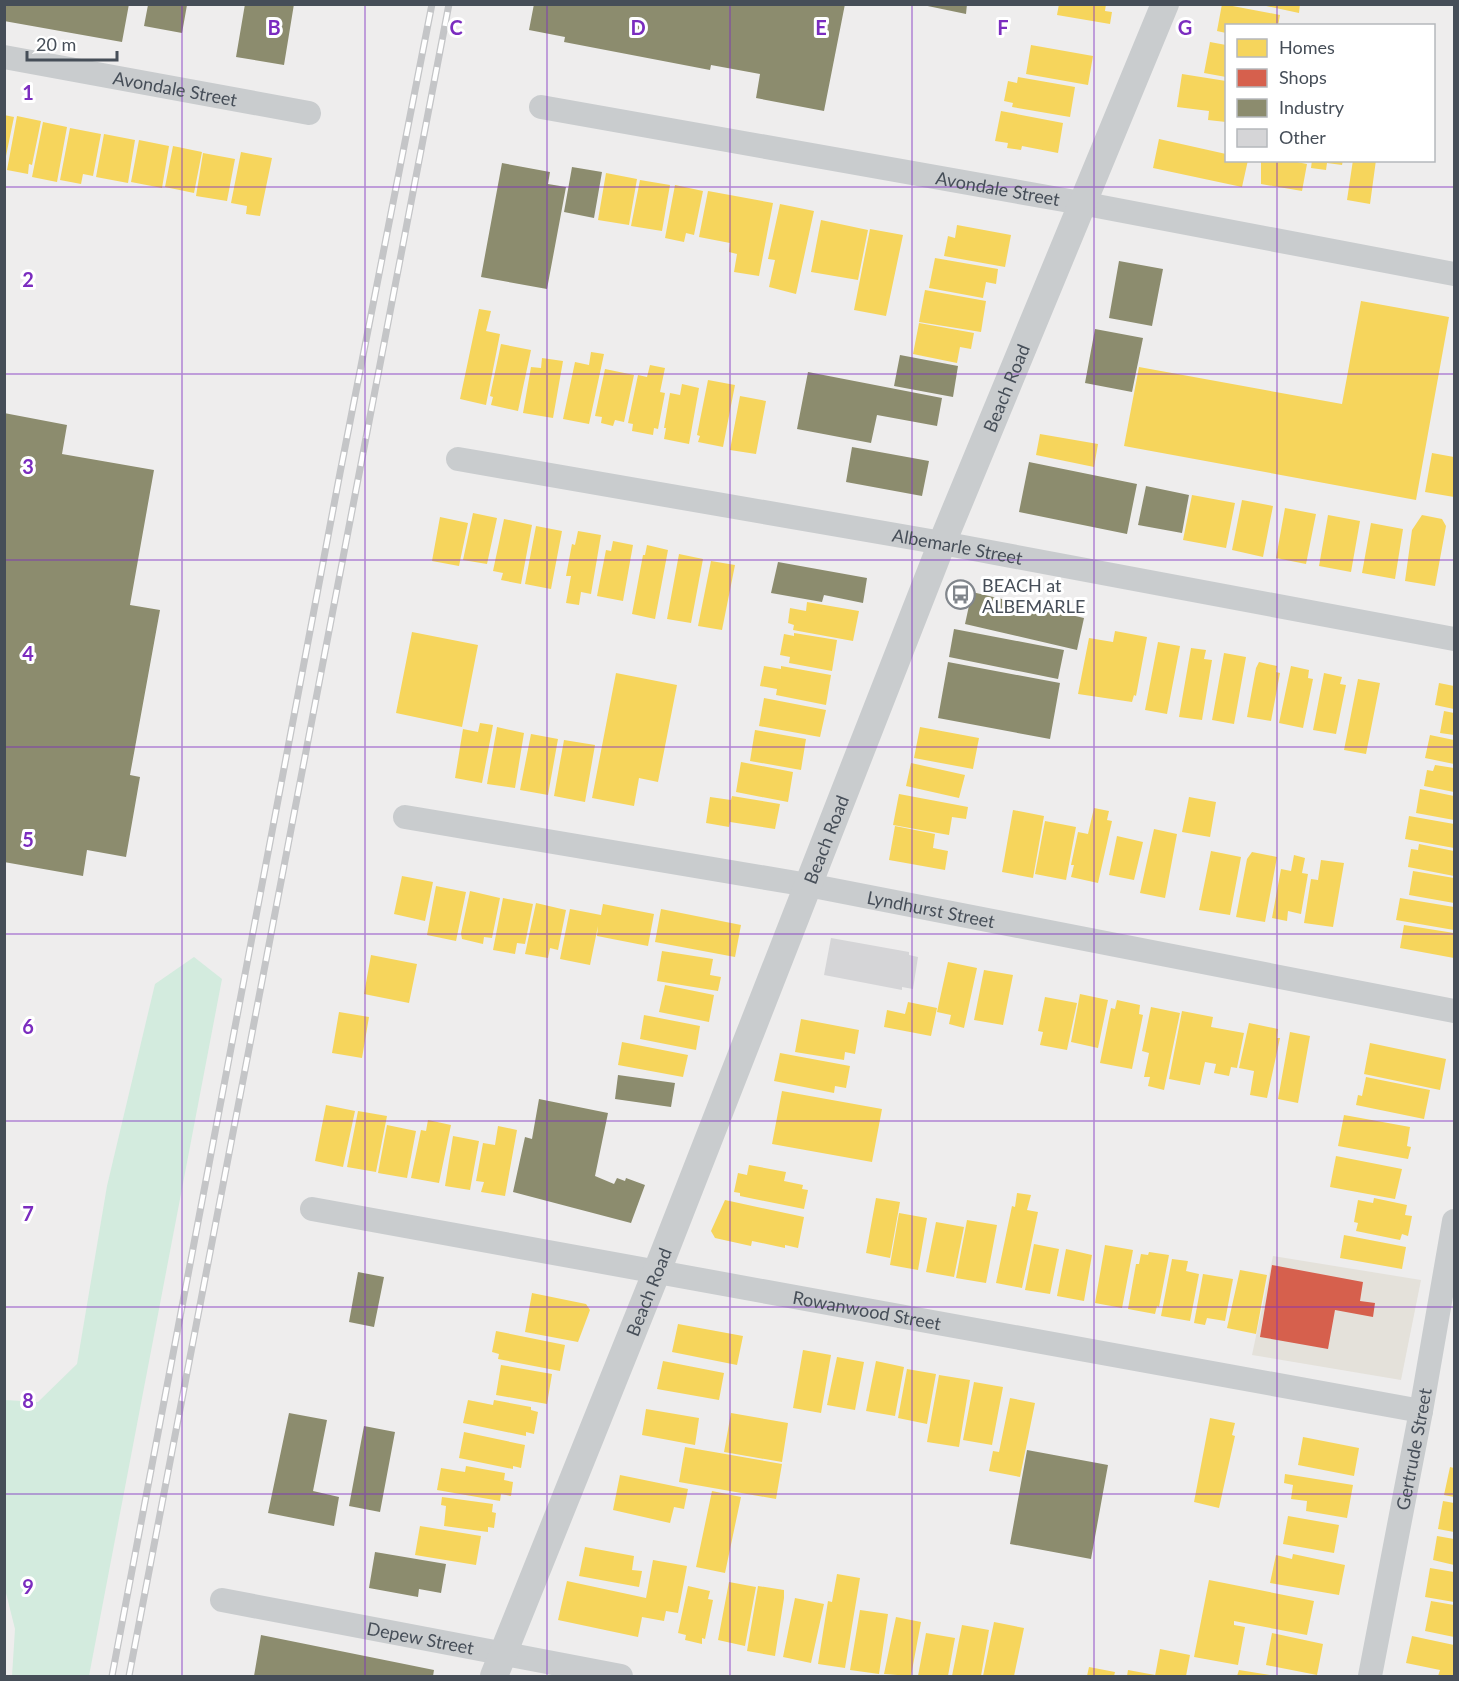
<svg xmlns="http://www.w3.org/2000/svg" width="1459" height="1681" viewBox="0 0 1459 1681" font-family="Lato,sans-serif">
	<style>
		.commercial { fill: #e4e1da }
		.green { fill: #d3ebde }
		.homes { fill: #f6d55c }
		.shops { fill: #d6604d }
		.industry { fill: #8c8c6e }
		.building { fill: #d5d5d7 }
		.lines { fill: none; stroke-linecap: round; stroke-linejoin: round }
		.minor { stroke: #c9ccce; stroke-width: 24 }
		.tertiary { stroke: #c9ccce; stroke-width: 28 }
		.rail-casing { stroke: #c4c5c7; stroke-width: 7 }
		.rail { stroke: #fff; stroke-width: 4.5; stroke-dasharray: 14; stroke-linecap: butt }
		.grid { fill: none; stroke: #7b2cbf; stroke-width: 1.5; stroke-opacity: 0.55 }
		.labels { text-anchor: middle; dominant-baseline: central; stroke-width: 6; stroke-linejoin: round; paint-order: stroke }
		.street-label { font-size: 18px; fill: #464e58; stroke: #fff }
		.poi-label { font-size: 18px; fill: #464e58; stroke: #fff; text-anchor: start }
		.grid-label { font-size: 20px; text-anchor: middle; font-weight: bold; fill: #7b2cbf; stroke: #fff; stroke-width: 6; stroke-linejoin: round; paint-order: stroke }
	</style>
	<rect width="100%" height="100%" fill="#eeeded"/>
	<path class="commercial" d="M1273 1256 1421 1280 1401 1380 1252 1355Z"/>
	<path class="green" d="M194 957 222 979 89 1676H12L15 1629 4 1585 5 1400 38 1402 77 1364 107 1186 155 984Z"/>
	<path class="homes" d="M1059 4H1106L1105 11 1112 12 1110 24 1057 15Z
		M1222 4 1280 15 1278 26H1226V33L1217 31Z
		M1257 4H1300L1299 13Z
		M1210 42 1226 45V77L1204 73Z
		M1031 45 1093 56 1088 85 1026 74Z
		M1182 74 1226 81V122L1208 120 1209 111 1177 107Z
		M1018 77 1075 87 1070 117 1012 107 1013 103 1004 101 1008 81 1017 83Z
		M1001 111 1063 123 1058 153 1022 146 1021 150 1007 148 1008 143 995 141Z
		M4 115 14 117 6 156H4Z
		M17 116 41 121 32 165 29 164 28 174 7 170Z
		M43 122 67 127 57 182 32 177Z
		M70 128 101 134 93 176 83 174 81 184 60 180Z
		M104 134 135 140 128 183 96 177Z
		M1159 139 1226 154V160H1248L1242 187 1153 168Z
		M139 140 169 146 162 188 131 182Z
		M173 146 202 152 194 193 165 187Z
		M241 152 272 158 260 216 246 214 247 206 231 203Z
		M203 153 235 159 227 201 196 196Z
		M1261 160H1287L1307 164 1302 191 1261 184Z
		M1312 160H1343L1342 165 1327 163 1326 170 1311 168Z
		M1353 160H1376L1370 204 1347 200Z
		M606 173 637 179 629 225 598 220Z
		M640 180 670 185 662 231 631 226Z
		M675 185 703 191 694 235 686 233 684 242 665 238Z
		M708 191 773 203 759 276 734 272 737 254 729 252 730 243 699 237Z
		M780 204 814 211 796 294 769 287 775 260 768 259Z
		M821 220 868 230 858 280 811 272Z
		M957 225 1011 235 1005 267 944 256 948 236 955 238Z
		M870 229 903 235 886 316 854 310Z
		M935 258 998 269 996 284 986 282 983 298 929 288Z
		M925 290 986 301 981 332 919 322Z
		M1361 301 1449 317 1416 500 1124 446 1139 367 1342 404Z
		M479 309 491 311 486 331 500 334 486 405 460 399Z
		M919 323 974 333 971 349 960 347 957 363 913 354Z
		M501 344 531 350 518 411 491 405 493 397 490 396Z
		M591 352 604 354 589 424 563 419 575 362 589 365Z
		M542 358 563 361 553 418 523 413 531 367 541 368Z
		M650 365 665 368 660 392 665 393 658 429 654 428 653 435 632 431 633 424 628 423 638 375 647 377Z
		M605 369 634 375 624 422 615 420 613 426 601 423 602 417 595 416Z
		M708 380 735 385 723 447 698 442 700 436 697 435Z
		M682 384 699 388 689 444 664 439 666 428H664L670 393 680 395Z
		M740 396 766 401 756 454 730 450Z
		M1040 434 1098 444 1094 467 1036 455Z
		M1432 453 1454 457V497L1425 492Z
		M1192 495 1235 503 1226 548 1183 540Z
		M1242 500 1273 506 1263 557 1232 550Z
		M1285 508 1316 514 1306 564 1276 558Z
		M473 513 497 518 487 564 463 560Z
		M1328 515 1360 521 1351 572 1319 566Z
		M1422 515 1442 519 1446 526 1435 586 1405 581 1412 530Z
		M440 517 468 523 459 566 432 561Z
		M504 519 532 525 521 584 501 580 503 573 493 571Z
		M1371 523 1403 529 1395 579 1362 573Z
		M536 526 562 531 551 589 525 584Z
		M578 531 601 535 591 594 581 592 579 605 566 603 571 576H566L572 544 575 545Z
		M613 541 633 545 623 601 597 596 606 550 611 551Z
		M647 545 668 550 655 619 632 614 643 555H645Z
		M679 554 703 559 691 623 667 619Z
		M711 561 735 565 722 630 698 626Z
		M807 602 859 611 853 641 793 630 794 625 788 623 790 608 806 611Z
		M1115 631 1147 637 1136 696 1134 695 1132 702 1078 694 1089 638 1113 642Z
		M412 632 478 645 462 727 396 713Z
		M794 633 837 640 832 671 789 663 790 657 780 655 784 634 794 636Z
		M1158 642 1180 646 1167 714 1145 710Z
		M1191 648 1206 650 1204 659 1212 660 1202 720 1179 717Z
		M1224 653 1246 657 1234 724 1212 720Z
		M1259 662 1277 666 1276 672 1280 673 1271 721 1247 717 1256 668Z
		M764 666 781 669V666L831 675 826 705 776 695 777 689 760 686Z
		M1291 666 1309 670 1308 678 1313 679 1303 728 1279 723Z
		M616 673 677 685 658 782 639 778 634 806 592 798Z
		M1324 673 1342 677 1340 684 1346 685 1336 734 1313 730Z
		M1358 679 1380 683 1366 754 1344 750Z
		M1439 683 1454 686V709L1435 705Z
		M764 698 826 710 820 737 759 726Z
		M1444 711 1454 713V735L1440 733Z
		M480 723 493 725 482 783 455 778 463 729 478 732Z
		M497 727 524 733 515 788 487 784Z
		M920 727 979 738 973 769 914 758Z
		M755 730 806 739 801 770 750 761Z
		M531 734 558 739 548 795 520 790Z
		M1430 735 1454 740V764L1425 758Z
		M564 740 595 745 585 802 554 796Z
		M741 762 793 772 788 802 736 792Z
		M911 763 965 775 959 798 906 786Z
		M1435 765 1454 768V792L1424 786 1427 770 1433 771Z
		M1420 789 1454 796V820L1416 813Z
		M899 794 968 807 966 819 952 817 949 835 893 825Z
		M732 796 780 804 775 829 730 822 729 827 706 823 710 797 731 800Z
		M1189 797 1216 802 1210 837 1182 832Z
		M1094 808 1109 811 1107 820 1112 821 1098 883 1071 877 1074 865H1071L1078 832 1088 834Z
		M1013 810 1044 816 1033 878 1002 872Z
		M1409 816 1454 824V848L1405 839Z
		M1045 821 1076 827 1066 880 1035 874Z
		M895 826 935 834 933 848 948 851 945 870 889 860Z
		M1154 829 1177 834 1165 898 1140 893Z
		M1117 836 1143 842 1134 880 1109 875Z
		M1419 844 1454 851V876L1408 867 1411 849 1418 850Z
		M1211 851 1241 857 1230 915 1199 910Z
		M1252 852 1277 857 1265 922 1236 917 1247 859Z
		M1294 855 1305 858 1302 873 1308 874 1301 914 1288 911 1287 921 1272 918 1281 869 1291 871Z
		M1321 860 1344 863 1333 927 1304 923 1311 879 1318 880Z
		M1413 871 1454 878V903L1409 895Z
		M402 876 433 882 425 921 394 914Z
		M436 886 466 892 456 941 427 935Z
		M470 891 500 898 492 938 484 937 483 944 462 939 461 933Z
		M503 898 533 904 525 944 517 943 515 954 493 950Z
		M1400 898 1454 907V930L1396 920Z
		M536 903 566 910 558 950 550 948 548 958 525 954Z
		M603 904 654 914 648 946 597 936 598 926 590 965 560 959 570 909 601 915Z
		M661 909 741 925 735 957 655 942Z
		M1404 925 1454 933V958L1400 948Z
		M662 951 713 959 710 975 721 977 718 991 657 981Z
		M371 955 417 964 409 1003 364 994Z
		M948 962 977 968 964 1028 949 1024 951 1015 937 1012Z
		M984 970 1013 975 1003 1025 974 1020Z
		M665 985 714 995 709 1022 659 1012Z
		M1080 994 1108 1000 1098 1048 1071 1042Z
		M1045 997 1077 1003 1067 1050 1040 1045 1043 1032 1038 1031Z
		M1117 1000 1140 1005 1139 1014 1143 1015 1132 1069 1100 1063 1111 1008 1115 1009Z
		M908 1002 937 1008 931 1036 884 1027 887 1010 905 1014Z
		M1151 1007 1180 1013 1164 1090 1148 1086 1150 1077H1144L1149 1053 1142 1051Z
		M1182 1011 1213 1017 1211 1027 1244 1033 1237 1068 1231 1067 1229 1076 1214 1073 1216 1064 1205 1062 1200 1085 1169 1079Z
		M339 1012 369 1017 362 1058 332 1053Z
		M644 1015 700 1026 696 1050 640 1039Z
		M801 1019 859 1030 855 1054 845 1052 844 1060 795 1052Z
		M1249 1023 1278 1029 1277 1038H1280L1267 1098 1250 1095 1254 1071 1239 1068Z
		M1290 1032 1310 1036 1298 1103 1278 1099Z
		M622 1042 688 1055 683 1077 618 1065Z
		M1370 1043 1446 1059 1440 1090 1364 1074Z
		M780 1053 850 1066 846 1088 835 1086 834 1093 774 1081Z
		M1366 1077 1430 1090 1424 1119 1356 1105 1358 1095 1362 1096Z
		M782 1091 882 1109 872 1162 772 1144Z
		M326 1105 355 1111 343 1167 315 1161Z
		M358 1111 387 1116 376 1172 347 1167Z
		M1344 1115 1410 1127 1407 1146 1411 1147 1408 1159 1338 1146Z
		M428 1120 451 1125 439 1183 411 1178 421 1130 426 1131Z
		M387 1125 416 1131 407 1178 378 1173Z
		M498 1126 517 1130 505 1196 481 1192 484 1182 476 1181 483 1143 495 1145Z
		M453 1136 479 1141 470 1190 445 1186Z
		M1336 1156 1402 1169 1395 1199 1330 1187Z
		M749 1165 786 1172 784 1181 803 1185 802 1189 808 1190 804 1209 740 1196V1193L734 1192 738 1173 747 1175Z
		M1017 1193 1031 1195 1027 1210 1038 1212 1022 1288 996 1283 1012 1206 1015 1207Z
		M876 1198 900 1202 890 1258 866 1253Z
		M1374 1198 1407 1205 1405 1215 1412 1216 1408 1236 1402 1234 1400 1240 1356 1231 1358 1223 1354 1222 1358 1200 1373 1203Z
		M725 1200 804 1217 798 1248 785 1245V1248L752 1241 751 1246 715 1238 711 1231Z
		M899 1213 927 1218 918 1270 890 1265Z
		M967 1220 997 1225 986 1283 956 1278Z
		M936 1222 964 1227 954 1277 926 1272Z
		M1344 1235 1406 1247 1402 1269 1340 1258Z
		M1034 1244 1059 1249 1050 1294 1025 1290Z
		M1105 1245 1133 1250 1122 1308 1095 1303Z
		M1066 1249 1092 1255 1084 1301 1057 1296Z
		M1149 1252 1169 1255 1159 1307 1157 1306 1155 1314 1128 1309 1136 1264H1139L1141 1254 1148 1255Z
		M1172 1259 1188 1261 1186 1271 1199 1274 1190 1321 1161 1316Z
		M1240 1270 1267 1275 1256 1334 1227 1328Z
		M1203 1274 1233 1279 1225 1321 1207 1318 1205 1325 1194 1323Z
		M532 1293 586 1304 590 1310 578 1342 525 1332Z
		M678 1324 743 1336 737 1365 672 1352Z
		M496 1331 565 1345 560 1371 498 1359 499 1354 492 1352Z
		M803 1350 831 1355 821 1413 793 1408Z
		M837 1357 864 1362 855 1410 827 1405Z
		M663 1361 724 1373 719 1400 657 1389Z
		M876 1361 904 1367 895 1416 866 1411Z
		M501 1365 552 1374 547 1404 496 1395Z
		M907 1369 936 1374 927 1424 898 1418Z
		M939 1375 970 1380 959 1447 927 1442Z
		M974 1382 1003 1387 992 1445 963 1440Z
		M1010 1398 1035 1403 1020 1477 989 1471 993 1451 999 1452Z
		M468 1400 493 1405 494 1400 531 1407V1410L538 1412 534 1434 526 1432V1436L463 1423Z
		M646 1409 699 1418 695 1445 642 1435Z
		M731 1413 788 1423 782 1462 724 1452Z
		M1210 1418 1235 1423 1232 1435 1235 1436 1219 1508 1194 1502Z
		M464 1432 525 1445 521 1468 513 1466V1469L459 1458Z
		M1303 1437 1359 1448 1354 1476 1298 1465Z
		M685 1447 782 1464 776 1499 679 1482Z
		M466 1466 505 1473 504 1480 513 1482 511 1496 501 1494 500 1501 437 1490 441 1468 465 1472Z
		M1450 1467 1454 1468V1497L1444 1495Z
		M1285 1474 1353 1485 1347 1518 1306 1511 1307 1501 1291 1499 1293 1485 1284 1483Z
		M620 1475 688 1489 684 1509 674 1507 670 1523 613 1510Z
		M712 1491 741 1497 725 1573 696 1567Z
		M442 1497 493 1504 492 1512 496 1513 494 1528 488 1527V1532L444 1526 446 1506 441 1505Z
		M1443 1501 1454 1503V1532L1438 1529Z
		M1288 1516 1339 1525 1334 1553 1283 1544Z
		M420 1526 481 1536 476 1565 415 1555Z
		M1437 1536 1454 1539V1565L1433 1560Z
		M585 1547 634 1556 632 1570 642 1571 639 1587 579 1576Z
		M1293 1554 1345 1565 1339 1595 1270 1583 1276 1555 1292 1559Z
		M653 1560 687 1566 678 1613 666 1611 664 1621 642 1617 638 1637 558 1620 567 1581 646 1598Z
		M1430 1568 1454 1572V1602L1425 1597Z
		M837 1574 860 1578 845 1668 818 1664 828 1601 832 1602Z
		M1209 1580 1314 1601 1307 1635 1234 1621V1625L1245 1627 1238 1665 1194 1657Z
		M729 1582 756 1587 745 1646 718 1640Z
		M688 1586 710 1591 708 1599 713 1600 705 1639 702 1638V1644L685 1640 686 1635 678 1633Z
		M758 1586 784 1590V1598L775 1656 747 1651Z
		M795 1598 824 1604 811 1663 783 1657Z
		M1431 1601 1454 1605V1637L1425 1631Z
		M860 1610 888 1614 879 1674 850 1670Z
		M896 1617 921 1622 911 1676 884 1674Z
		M994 1622 1024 1628 1014 1676H983Z
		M962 1625 989 1630 981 1676H952Z
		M926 1633 955 1638 948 1676H918Z
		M1272 1633 1323 1644 1317 1675 1266 1665Z
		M1412 1636 1454 1645 1453 1676H1438L1440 1670 1406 1663Z
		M1160 1649 1190 1655 1186 1676H1155Z
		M1089 1667 1115 1672 1114 1676H1087Z
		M1128 1670 1155 1675V1676H1127Z
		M1239 1670 1270 1675V1676H1237Z"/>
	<path class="shops" d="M1272 1265 1363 1282 1360 1301 1375 1303 1373 1317 1335 1310 1328 1349 1260 1337Z"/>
	<path class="industry" d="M4 4H129L122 42 4 21Z
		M245 4H294L284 65 236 57Z
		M534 4H845L824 111 756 98 760 74 711 65 710 70 564 42 565 37 529 30Z
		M918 4H967L966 14Z
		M148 5H187L182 33 144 26Z
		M502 163 550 172 548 184 566 187 547 289 481 277Z
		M572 167 602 172 594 218 564 212Z
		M1119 261 1163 269 1152 326 1109 318Z
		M1095 329 1143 338 1132 392 1085 383Z
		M900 355 958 366 953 397 894 386Z
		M808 372 942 398 937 426 877 415 871 443 797 429Z
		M4 413 67 425 62 454 154 470 130 605 160 610 130 775 140 777 126 857 87 850 83 876 4 862Z
		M852 447 929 461 922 496 846 482Z
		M1029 462 1137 484 1127 534 1019 512Z
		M1146 486 1189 495 1182 533 1138 525Z
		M778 562 867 578 863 603 824 595 822 602 771 593Z
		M972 592 1084 618 1077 650 965 624Z
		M954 629 1064 650 1058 679 949 657Z
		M948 662 1060 683 1050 739 938 718Z
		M618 1075 675 1083 671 1107 615 1099Z
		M539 1099 608 1113 595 1176 614 1184 617 1178 625 1181 626 1178 645 1185 631 1223 513 1192 525 1137 532 1139Z
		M358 1272 384 1277 374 1327 349 1322Z
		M289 1413 327 1420 313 1491 339 1497 334 1526 268 1513Z
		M364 1426 395 1432 380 1512 349 1506Z
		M1027 1450 1108 1465 1091 1559 1010 1544Z
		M375 1552 446 1564 441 1593 419 1589 418 1597 369 1588Z
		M261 1635 434 1670 433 1676H254Z"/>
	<path class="building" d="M831 938 909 952V955L918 957 913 989 902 987V990L824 975Z"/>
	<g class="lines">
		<g class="minor">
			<path id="s1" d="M4 57 309 113"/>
			<path id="s2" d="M541 107 1081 203 1454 274"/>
			<path id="s3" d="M458 459 942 543 1454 639"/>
			<path id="s4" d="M405 817 808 885 1454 1011"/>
			<path id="s5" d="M312 1209 1421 1411"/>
			<path id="s6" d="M222 1600 621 1676"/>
			<path id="s7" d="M1370 1676 1421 1411 1454 1221"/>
		</g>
		<path class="tertiary" id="s8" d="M494 1676 657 1271 942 543 1165 4"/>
		<defs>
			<path id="rail" d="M112 1676 340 473 432 4
				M129 1676 449 4"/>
		</defs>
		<use href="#rail" class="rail-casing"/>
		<use href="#rail" class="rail"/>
	</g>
	<path class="grid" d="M182 4V1676M365 4V1676M547 4V1676M730 4V1676M912 4V1676M1094 4V1676M1277 4V26M1277 160V1676M4 187H1454M4 374H1454M4 560H1454M4 747H1454M4 934H1454M4 1121H1454M4 1307H1454M4 1494H1454"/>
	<defs>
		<symbol id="bus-ring" viewBox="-11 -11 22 22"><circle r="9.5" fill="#fff" stroke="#81868c" stroke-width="1.5"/><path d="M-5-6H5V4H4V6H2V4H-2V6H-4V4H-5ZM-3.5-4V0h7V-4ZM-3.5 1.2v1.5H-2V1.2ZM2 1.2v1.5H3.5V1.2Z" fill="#81868c"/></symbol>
	</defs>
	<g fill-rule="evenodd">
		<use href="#bus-ring" x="944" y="578" width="33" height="33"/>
	</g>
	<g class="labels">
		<g class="street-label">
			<text stroke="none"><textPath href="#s1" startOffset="174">Avondale Street</textPath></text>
			<text stroke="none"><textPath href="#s2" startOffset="464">Avondale Street</textPath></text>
			<text stroke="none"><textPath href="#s8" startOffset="1386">Beach Road</textPath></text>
			<text stroke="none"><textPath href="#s3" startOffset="507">Albemarle Street</textPath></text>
			<text stroke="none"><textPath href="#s8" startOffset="900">Beach Road</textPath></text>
			<text stroke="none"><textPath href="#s4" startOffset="534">Lyndhurst Street</textPath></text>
			<text stroke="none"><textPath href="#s8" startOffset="414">Beach Road</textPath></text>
			<text stroke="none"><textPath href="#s5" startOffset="564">Rowanwood Street</textPath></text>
			<text stroke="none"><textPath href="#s7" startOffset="231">Gertrude Street</textPath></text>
			<text stroke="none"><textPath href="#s6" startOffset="202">Depew Street</textPath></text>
		</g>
		<g class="poi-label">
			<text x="982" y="585">BEACH at<tspan x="982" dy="21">ALBEMARLE</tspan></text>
		</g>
	</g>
	<g class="grid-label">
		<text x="274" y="35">B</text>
		<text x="456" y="35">C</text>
		<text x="638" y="35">D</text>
		<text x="821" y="35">E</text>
		<text x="1003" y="35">F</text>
		<text x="1185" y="35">G</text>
		<text x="28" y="100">1</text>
		<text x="28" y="287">2</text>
		<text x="28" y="474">3</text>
		<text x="28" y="661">4</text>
		<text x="28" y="847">5</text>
		<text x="28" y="1034">6</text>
		<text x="28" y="1221">7</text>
		<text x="28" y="1408">8</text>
		<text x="28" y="1594">9</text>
	</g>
	<rect width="1459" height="1681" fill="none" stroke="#464e58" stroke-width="12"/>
	<rect x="1225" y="24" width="210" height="138" fill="#ffffff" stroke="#b5b8bc" stroke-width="1.5"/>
	<rect x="1237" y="39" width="30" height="18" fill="#f6d55c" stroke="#b5b8bc" stroke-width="1.5"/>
	<text x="1279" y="54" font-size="18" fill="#464e58">Homes</text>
	<rect x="1237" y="69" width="30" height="18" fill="#d6604d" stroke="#b5b8bc" stroke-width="1.5"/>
	<text x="1279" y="84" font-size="18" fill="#464e58">Shops</text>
	<rect x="1237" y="99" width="30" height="18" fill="#8c8c6e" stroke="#b5b8bc" stroke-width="1.5"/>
	<text x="1279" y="114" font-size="18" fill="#464e58">Industry</text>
	<rect x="1237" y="129" width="30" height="18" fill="#d5d5d7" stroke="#b5b8bc" stroke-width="1.5"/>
	<text x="1279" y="144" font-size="18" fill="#464e58">Other</text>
	<path d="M27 51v9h90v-9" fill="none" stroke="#464e58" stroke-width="3"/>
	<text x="36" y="51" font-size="18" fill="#464e58" stroke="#ffffff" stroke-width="4.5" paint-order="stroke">20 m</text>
</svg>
